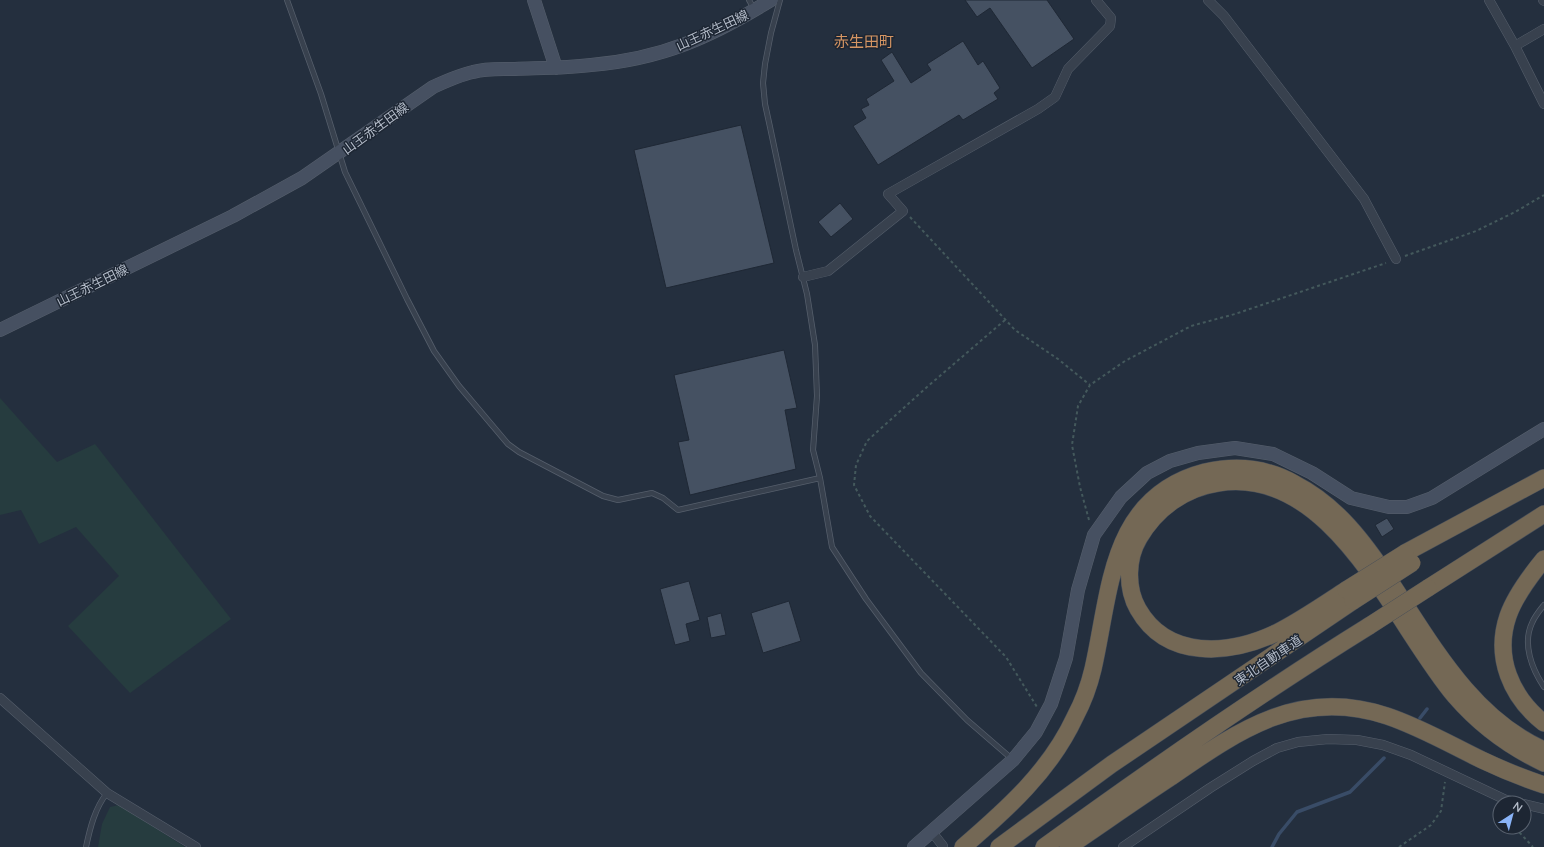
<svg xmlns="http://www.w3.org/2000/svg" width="1544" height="847" viewBox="0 0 1544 847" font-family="Lato,'Noto Sans JP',sans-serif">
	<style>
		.green { fill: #263c3f }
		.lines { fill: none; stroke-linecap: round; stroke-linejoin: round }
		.stream { stroke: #394c67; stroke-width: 3.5 }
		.building { fill: #455162; stroke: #1f2835 }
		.lane-casing { stroke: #565f6c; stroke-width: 6 }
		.street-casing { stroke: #565f6c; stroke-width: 10 }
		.secondary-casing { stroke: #565f6c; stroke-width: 14 }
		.highway-casing { stroke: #434c59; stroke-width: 18 }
		.path { stroke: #44595c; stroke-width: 2; stroke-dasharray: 3 3; stroke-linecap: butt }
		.lane { stroke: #38414e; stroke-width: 4.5 }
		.street { stroke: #38414e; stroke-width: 9 }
		.secondary { stroke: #465061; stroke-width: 13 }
		.highway { stroke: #746855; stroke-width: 17 }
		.highway-bridge-casing { stroke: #434c59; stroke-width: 18; stroke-linecap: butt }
		.highway-bridge { stroke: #746855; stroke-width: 17 }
		.labels { text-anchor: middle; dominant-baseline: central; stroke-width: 3; stroke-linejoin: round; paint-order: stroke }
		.street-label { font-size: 13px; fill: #b4bcc9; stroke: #1d2633 }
		.quarter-label { font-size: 15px; fill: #d59563; stroke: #1d2633 }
	</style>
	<rect width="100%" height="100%" fill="#242f3e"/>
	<path class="green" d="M0 398 57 462 95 444 231 619 130 693 68 626 119 576 76 527 39 544 21 510 0 515Z
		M119 805 185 847H98L102 824 110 807Z"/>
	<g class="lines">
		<path class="stream" d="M1420 718 1427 709
			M1272 847 1279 834 1297 812 1350 792 1384 758"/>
	</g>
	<path class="building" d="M965 0H1047L1074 39 1032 68 990 8 977 17Z
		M963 41 978 65 983 61 1000 88 994 93 998 99 963 120 959 115 878 165 853 126 866 118 861 109 869 105 866 99 894 81 881 60 892 52 911 83 931 70 927 64Z
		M741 125 774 263 666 288 634 150Z
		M840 203 853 219 831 237 818 222Z
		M784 350 797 408 785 410 796 469 690 495 678 442 689 440 674 375Z
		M1387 518 1394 529 1382 537 1375 525Z
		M689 581 700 620 686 624 690 641 675 645 660 589Z
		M789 601 801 641 763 653 751 613Z
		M721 613 726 635 711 638 707 617Z"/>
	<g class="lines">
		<defs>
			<path id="lane" d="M287 0 321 94 345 172 407 299 434 351 459 386 508 444 519 452 603 496 618 500 652 493 663 498 678 510 820 478
				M749 0 754 9
				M780 0 771 33 765 64 763 83 765 104 770 127 796 250 807 294 815 345 817 396 813 450 820 478 832 547 866 599 921 673 967 720 1012 759
				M1544 605C1540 610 1535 616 1532 623 1522 644 1532 669 1544 687
				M86 847C90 828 95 808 107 793"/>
			<path id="street" d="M1208 0 1224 16 1364 199 1396 259
				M1489 0 1515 46 1544 104
				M1543 0 1544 1
				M1515 46 1544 29
				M803 277 828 271 903 211 888 194 1038 109 1055 97 1068 69 1110 26 1111 18 1096 0
				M0 698 107 793 196 847
				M1524 804 1544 809
				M932 832 943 846
				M1123 847 1210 788 1253 761 1277 748 1298 742 1328 739 1357 740 1383 745 1411 755 1506 800 1520 803"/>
			<path id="secondary" d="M534 0 556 68
				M0 330 233 216 302 178 433 87C446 81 459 75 473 72 486 68 501 69 515 69 540 68 566 68 591 65 662 59 711 37 771 0
				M914 847 1013 760 1036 732 1051 704 1066 658 1078 590 1094 535 1121 497 1147 473 1170 461 1198 453 1235 448 1273 454 1312 473 1351 498 1389 507H1407L1432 498 1544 429"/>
			<path id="highway" d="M1405 553 1544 478
				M1544 559C1530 576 1515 596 1508 616 1494 657 1511 697 1544 723
				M1428 588 1544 514
				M1346 590C1323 605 1300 621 1276 633 1229 655 1167 660 1138 609 1126 588 1127 558 1139 538 1156 509 1184 488 1218 483 1333 464 1394 624 1455 696 1480 725 1510 747 1544 763
				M963 847C1007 809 1050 771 1075 717 1083 702 1089 686 1093 669 1111 591 1109 497 1205 472 1236 465 1267 468 1295 484 1336 505 1364 542 1389 580 1431 643 1471 718 1544 750
				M999 847 1112 764 1353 601
				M1044 847C1150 770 1258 695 1369 626
				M1068 847C1102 824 1136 800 1171 777 1239 730 1300 687 1387 716 1420 727 1451 745 1482 760 1503 770 1523 778 1544 785"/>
		</defs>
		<use href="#lane" class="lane-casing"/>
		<use href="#street" class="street-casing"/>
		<use href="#secondary" class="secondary-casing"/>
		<use href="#highway" class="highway-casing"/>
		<path class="path" d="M910 217 1015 330 1058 359 1090 385
			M1405 256 1476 231 1515 212 1544 195
			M1005 320 927 387 867 441 856 465 854 485 870 516 1006 657 1037 707
			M1089 520 1080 487 1072 445 1078 406 1090 385 1125 361 1191 326 1235 314 1386 263
			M1517 827 1519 832 1533 847
			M1399 847 1431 825 1441 811 1445 782"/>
		<use href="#lane" class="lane"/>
		<use href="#street" class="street"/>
		<use href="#secondary" class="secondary"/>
		<use href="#highway" class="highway"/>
		<defs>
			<path id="highway-bridge" d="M1346 590 1405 553
				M1353 601 1412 563
				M1369 626 1428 588"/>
		</defs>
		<use href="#highway-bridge" class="highway-bridge-casing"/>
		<use href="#highway-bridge" class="highway-bridge"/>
	</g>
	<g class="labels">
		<g class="street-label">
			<text transform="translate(712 30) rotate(-25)">山王赤生田線</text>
			<text transform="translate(375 128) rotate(-36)">山王赤生田線</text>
			<text transform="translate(92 285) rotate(-26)">山王赤生田線</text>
			<text transform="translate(1268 660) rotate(-34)">東北自動車道</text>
		</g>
		<g class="quarter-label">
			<text x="864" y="41">赤生田町</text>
		</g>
	</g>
	<g transform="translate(1512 815) rotate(36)"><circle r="19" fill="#1d2633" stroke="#59626f"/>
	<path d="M0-3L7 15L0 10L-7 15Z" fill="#8ab4f8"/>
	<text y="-6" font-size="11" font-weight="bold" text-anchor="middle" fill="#b4bcc9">N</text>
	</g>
</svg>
